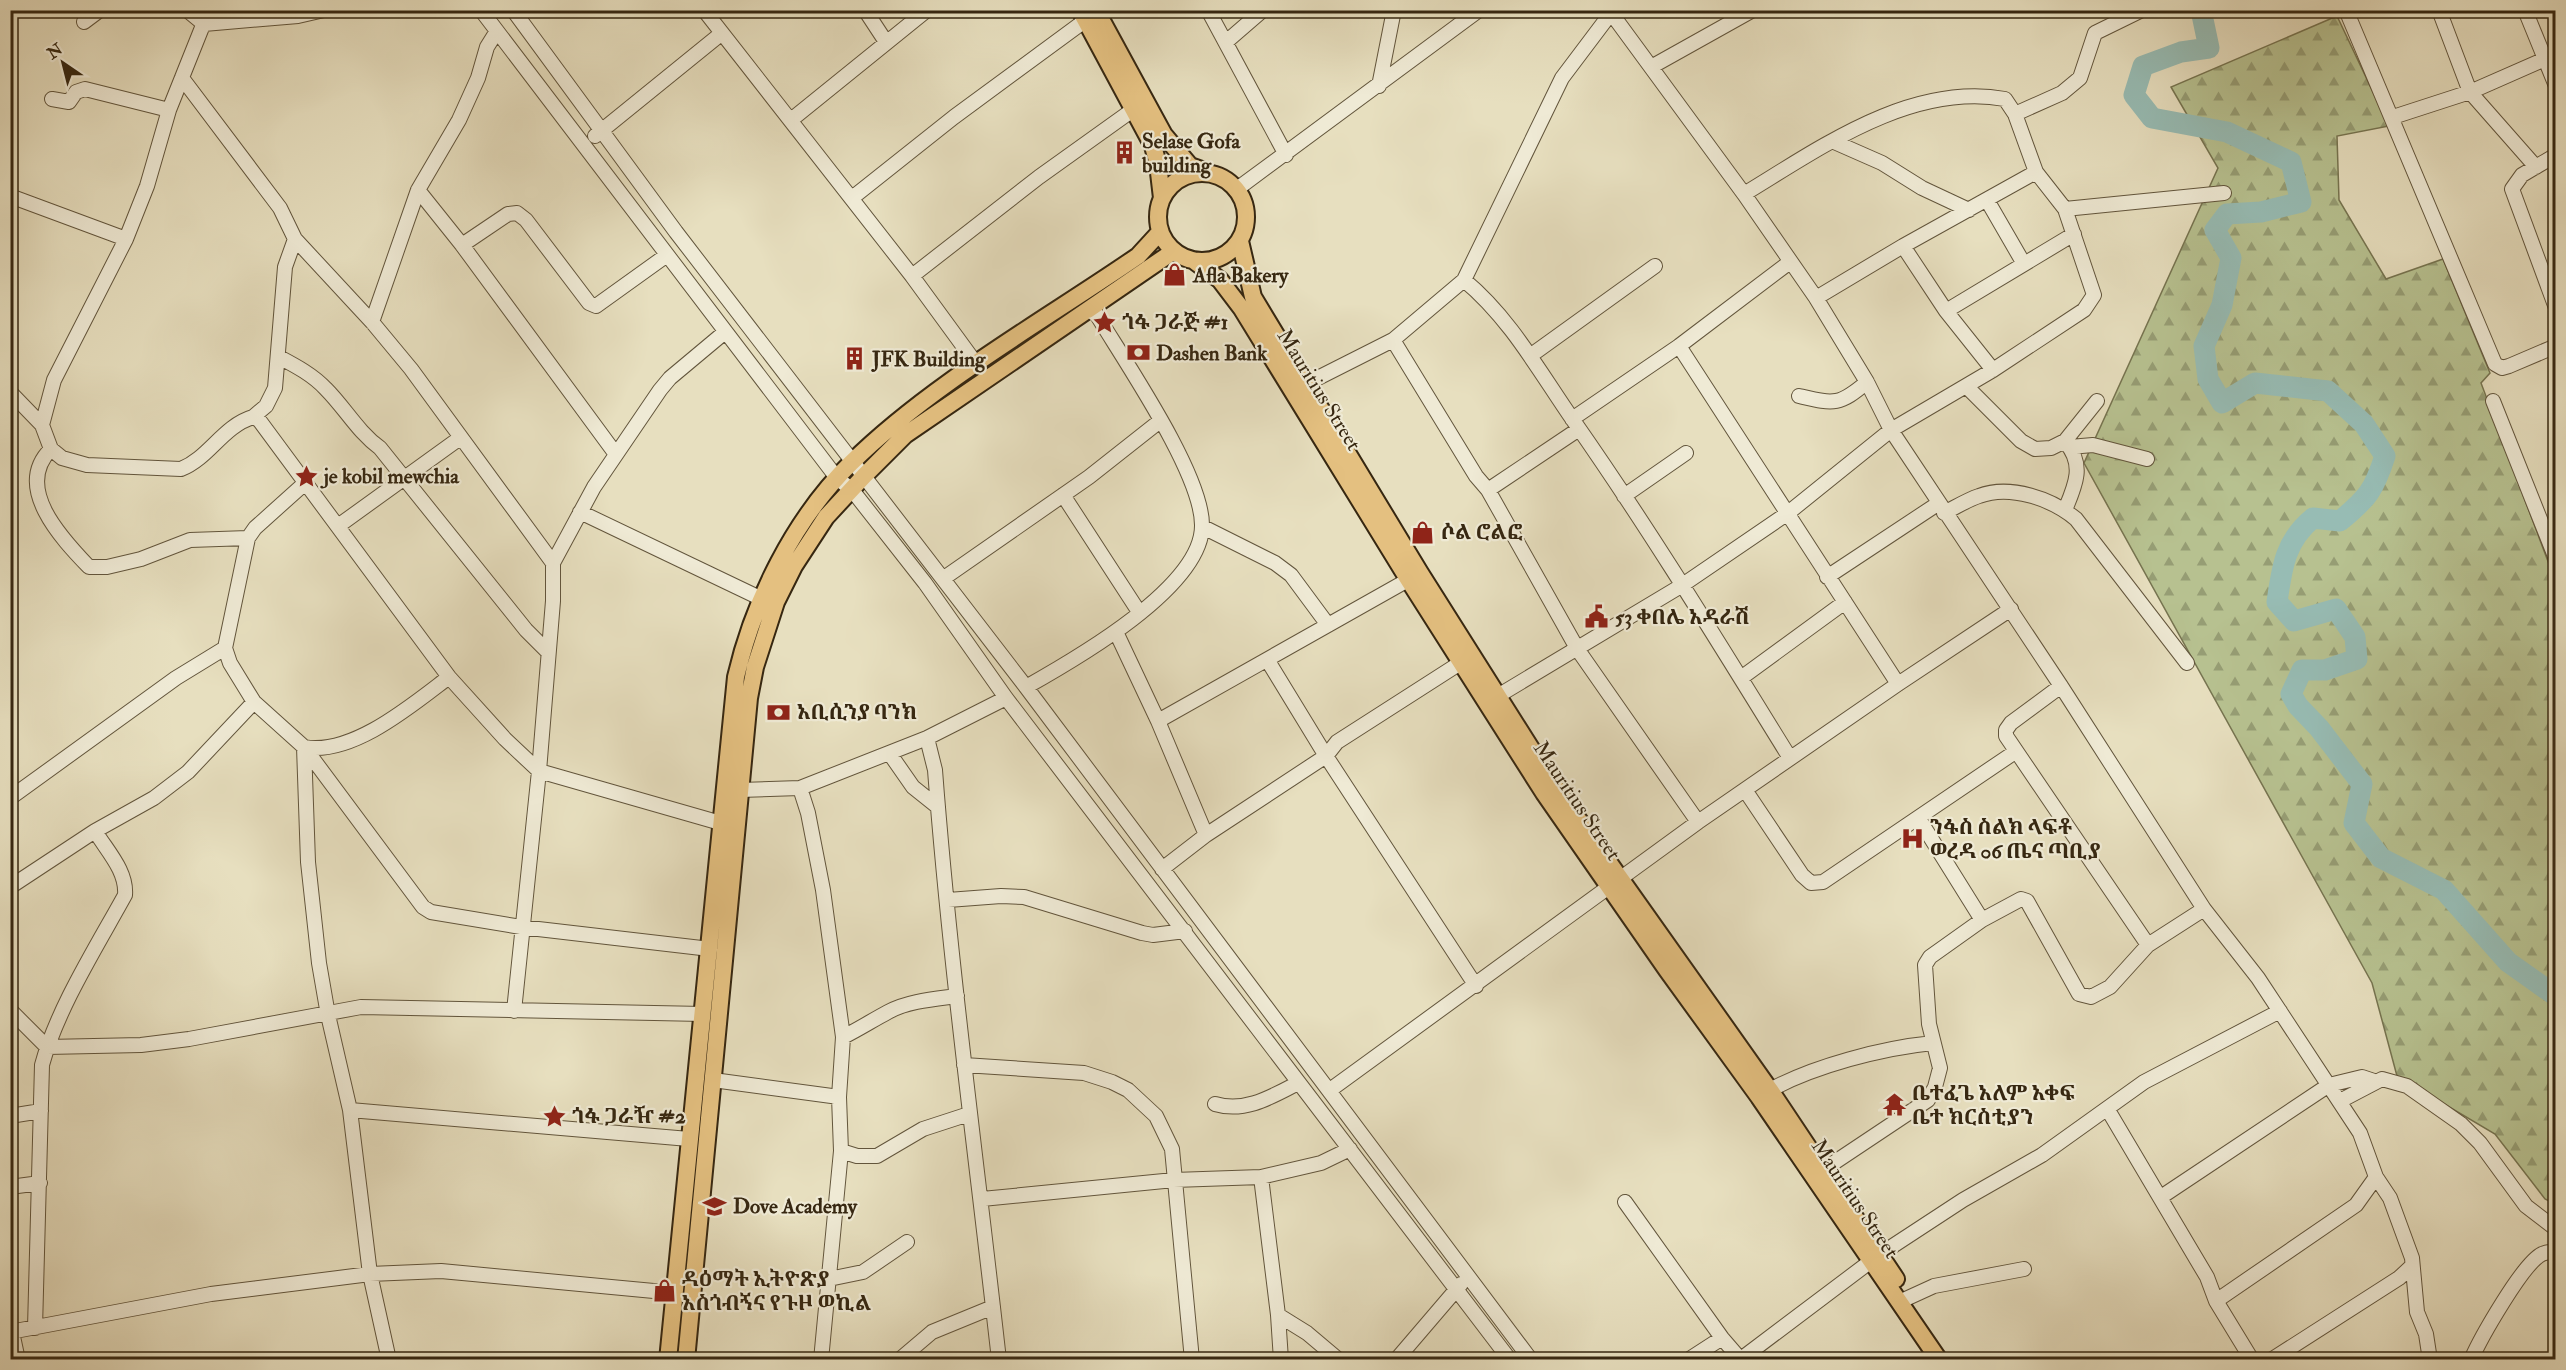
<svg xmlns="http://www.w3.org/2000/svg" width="2566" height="1370" viewBox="0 0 2566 1370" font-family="'IM FELL Double Pica','Noto Serif Ethiopic',serif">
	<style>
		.forest { fill: url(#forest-firs); stroke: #767450; stroke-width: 1.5 }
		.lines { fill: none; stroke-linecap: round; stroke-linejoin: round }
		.river { stroke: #97bcb4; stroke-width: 21 }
		.minor-casing { stroke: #62553c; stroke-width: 16 }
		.major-casing { stroke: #362711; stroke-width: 20 }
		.minor { stroke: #efead5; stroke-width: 14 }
		.major { stroke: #e4c080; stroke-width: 16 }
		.labels { text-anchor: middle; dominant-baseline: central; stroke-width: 4.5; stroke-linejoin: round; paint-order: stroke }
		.poi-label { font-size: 21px; font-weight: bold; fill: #362711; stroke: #efead5; text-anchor: start }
		.street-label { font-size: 21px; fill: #362711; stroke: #efead5 }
	</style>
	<defs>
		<pattern id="forest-firs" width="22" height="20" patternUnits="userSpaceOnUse" patternTransform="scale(1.5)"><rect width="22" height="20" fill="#b7c190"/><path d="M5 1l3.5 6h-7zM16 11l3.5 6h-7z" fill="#969d74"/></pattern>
	</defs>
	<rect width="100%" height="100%" fill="#e7dfbf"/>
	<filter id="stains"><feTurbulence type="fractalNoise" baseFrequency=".00333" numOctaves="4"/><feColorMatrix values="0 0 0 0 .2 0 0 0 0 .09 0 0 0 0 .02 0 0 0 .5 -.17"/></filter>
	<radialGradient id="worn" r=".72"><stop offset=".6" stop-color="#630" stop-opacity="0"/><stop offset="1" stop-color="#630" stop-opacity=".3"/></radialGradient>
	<path class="forest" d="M2337 16 2389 126 2337 136 2339 200 2386 279 2443 259 2490 373 2481 383 2552 572H2555V1204L2545 1199 2495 1134 2397 1076 2372 983 2084 463 2218 168 2171 87Z"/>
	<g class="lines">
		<path class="river" d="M2201 10 2209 48 2181 52 2143 66 2134 95 2152 118 2227 132 2291 162 2301 202 2261 212 2227 214 2215 230 2231 258 2222 305 2204 346 2208 379 2222 403 2255 383 2328 391 2364 424 2385 456C2374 490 2368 498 2340 521L2313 518C2285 541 2282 567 2277 602L2294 621 2336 609 2355 637 2357 659 2325 670H2302L2291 694 2298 706 2319 728 2362 784 2354 823 2381 858 2444 890 2508 962 2556 996"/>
		<defs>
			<path id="minor" d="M187 10 204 24 298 16 324 10
				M209 10 169 110 147 186 126 239 54 380 42 425 51 449 62 458 87 465 181 469C209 458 223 426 253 417L259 420 449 677 505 739 539 771 731 826
				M481 10 837 478 852 490 925 583 1006 698 1510 1360
				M513 10 676 232 1026 687 1531 1360
				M704 10 912 276 977 365
				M865 10 886 42
				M1208 10 1286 155
				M1609 10 1744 194 1816 298 1867 382 1891 430 2061 686 2204 909 2148 945 2110 987 2091 997 2079 994 2027 901 2021 899 1982 920 1930 957 1925 965 1929 1024 1940 1068 1935 1087 1928 1100 1823 1170
				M2346 10 2495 364 2502 368 2509 366 2556 346
				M2439 10 2470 92 2536 167
				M2525 10 2556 86
				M84 22 100 10
				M1226 42 1263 10
				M1651 67 1753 10
				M182 78 280 208 295 239 372 322 411 369 553 563
				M1379 86 1394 10
				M52 99 69 102 76 92 85 89 169 110
				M2015 114 2062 93 2080 78 2095 33 2142 10
				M2393 117 2470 92 2545 59
				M791 120 927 10
				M595 136 722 33
				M1832 141 1882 163 1922 188 1969 210
				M2556 155 2522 175 2512 189 2556 308
				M1237 189 1479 10
				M418 190 462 245 615 453
				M10 196 126 239
				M852 198 954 117 1094 14
				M1987 200 2024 264
				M2065 209 2224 193
				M462 245 508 214 517 213 526 220 589 303 596 306 667 255
				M1903 246 2036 172
				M912 276 1039 177 1141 104
				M1464 280C1510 318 1539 371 1573 420 1650 530 1720 645 1790 758
				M1816 298 1903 246 1946 311 1993 370
				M1946 311 2074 234
				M372 322 418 190 459 120 478 78 487 47 497 31
				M1393 340 1476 476 1488 490 1578 650 1698 822
				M1679 346 1898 684
				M1530 356 1655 266
				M279 357C296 366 313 375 326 389 345 408 358 432 380 448L526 630 547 651
				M1966 386 2021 441 2035 449 2051 448 2065 441 2097 401
				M1298 388 1393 340 1464 280 1562 78 1611 13
				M10 392 42 425
				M1799 396C1834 404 1839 406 1867 382
				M2493 401 2556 559
				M253 417 266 406 275 388 285 267 295 239
				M1572 419 1679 346 1790 262
				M2070 447 2093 445 2147 459
				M51 449C13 487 61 538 89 567H107L141 559 190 540 248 538
				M304 484 255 528 248 538 225 648 230 663 254 702 304 747 423 907 431 912 521 927 710 949
				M1488 490 1579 429
				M1063 495 1139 612
				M1624 496 1686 453
				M2065 510C2075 486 2085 465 2066 443
				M580 512 762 599
				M1944 513C1956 507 1967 500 1979 496 2010 484 2052 499 2076 519L2187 663
				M338 526 460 438
				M1203 527 1275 563 1291 575 1328 625
				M1827 577 1939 503
				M944 578 1089 477 1160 421
				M1116 632 1158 721 1206 835
				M1268 661 1326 756 1476 986
				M1741 678 1845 602
				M2061 686 2011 723 2006 730V736L2148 945
				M1026 687C1074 660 1203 587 1202 525 1202 472 1121 356 1092 307
				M1491 700 1681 586 1788 513 1891 430 1993 370 2084 310 2094 295 2065 209 2036 172 2015 114 2005 99C1911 82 1820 148 1744 194
				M1158 721 1415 576
				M927 738 935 770C950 967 977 1163 999 1360
				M890 754 913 787 938 807
				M800 788 808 813 823 890 843 1037 839 1097 841 1151 821 1360
				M740 790 800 788 927 738 1006 698
				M1745 790 1802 875 1811 883 1823 882 2015 752
				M10 798 176 678 225 648
				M1919 819 1982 920
				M1162 869 1206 835 1326 756 1337 742 1468 658
				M10 887 95 831 154 798 188 772 254 702
				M948 900 1001 896 1024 897 1142 933 1153 935 1185 931
				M2204 909 2258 978 2360 1133 2376 1177 2390 1198 2412 1258 2417 1312 2426 1334 2430 1360
				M10 1010 47 1047 141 1045 189 1039 361 1007 703 1014
				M514 1011 539 771 553 601V563L594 487 660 390 670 378 725 332
				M843 1037C859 1029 873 1020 888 1012 908 1001 935 999 957 996
				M964 1065 1084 1073 1112 1082 1128 1090 1156 1116 1172 1149 1192 1360
				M713 1080 839 1097
				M1330 1090 1698 822 1898 684 2011 609
				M1770 1090C1814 1066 1882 1048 1933 1043
				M2340 1101 2382 1079 2407 1086 2461 1124 2480 1143 2526 1206 2556 1229
				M1215 1104C1245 1113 1271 1097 1298 1083
				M350 1110 689 1139
				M2108 1110 2207 1277 2216 1301 2252 1360
				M10 1116 41 1111
				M841 1151 857 1156H877L923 1129 969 1114
				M1261 1177 1278 1315 1281 1360
				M10 1187 40 1183
				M2161 1197 2329 1085 2362 1077 2374 1081
				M982 1199 1174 1180 1261 1177 1321 1163 1350 1149
				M1625 1202 1722 1338 1741 1360
				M829 1279 863 1272 907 1242
				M2216 1301 2356 1205 2376 1177
				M1899 1302 1934 1286 2024 1269
				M1278 1315 1307 1333 1339 1360
				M35 1328 42 1065C57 1009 97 946 125 895 127 871 107 851 95 831
				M10 1332 211 1294 370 1274 441 1271 675 1293
				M12 1332 18 1360
				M1741 1359 1879 1255 1963 1200 2042 1155 2144 1082 2280 1011
				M389 1360 370 1274 350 1110 328 1015 319 963 308 862 304 747C352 756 412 705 449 677
				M899 1360 932 1332 993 1307
				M1396 1360 1461 1284
				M1688 1360 1722 1338
				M2271 1360 2399 1278 2412 1266
				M2471 1360C2480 1339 2523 1263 2542 1254 2546 1252 2551 1252 2556 1251"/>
			<path id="major" d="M1080 10 1153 146 1158 164 1162 198
				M1096 10 1164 135 1190 166 1207 172
				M1158 217a44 44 0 1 1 88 0a44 44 0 1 1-88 0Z
				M1240 241 1253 297 1420 573 1554 785 1770 1090 1896 1279
				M1193 260 1220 280 1242 309 1408 579 1544 793 1667 970 1759 1097 1939 1360
				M668 1360 736 677C754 600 794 519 851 463 931 384 1045 320 1138 256L1160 232
				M686 1360 749 698 755 667 776 602 794 566 826 517 864 476 905 435 1174 251"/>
		</defs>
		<use href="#minor" class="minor-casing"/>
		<use href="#major" class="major-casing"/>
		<use href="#minor" class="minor"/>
		<use href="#major" class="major"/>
	</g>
	<defs>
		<symbol id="building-bare" viewBox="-9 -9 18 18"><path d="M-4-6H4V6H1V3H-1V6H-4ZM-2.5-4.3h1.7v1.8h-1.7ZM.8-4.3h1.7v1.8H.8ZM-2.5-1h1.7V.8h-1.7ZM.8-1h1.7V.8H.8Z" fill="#8f2418" stroke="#efead5" stroke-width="2.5" paint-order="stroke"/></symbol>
		<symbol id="shop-bare" viewBox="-9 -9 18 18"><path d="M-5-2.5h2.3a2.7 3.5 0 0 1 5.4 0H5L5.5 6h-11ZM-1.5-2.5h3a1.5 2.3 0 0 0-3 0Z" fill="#8f2418" stroke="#efead5" stroke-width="2.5" paint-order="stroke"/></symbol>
		<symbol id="sight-bare" viewBox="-9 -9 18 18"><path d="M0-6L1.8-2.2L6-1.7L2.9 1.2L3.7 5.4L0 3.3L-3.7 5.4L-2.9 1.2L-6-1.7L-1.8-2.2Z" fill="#8f2418" stroke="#efead5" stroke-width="2.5" paint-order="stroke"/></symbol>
		<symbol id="bank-bare" viewBox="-9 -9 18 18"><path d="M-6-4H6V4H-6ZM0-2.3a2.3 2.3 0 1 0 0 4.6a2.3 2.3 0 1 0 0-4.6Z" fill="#8f2418" stroke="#efead5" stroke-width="2.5" paint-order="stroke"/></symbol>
		<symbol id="civic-bare" viewBox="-9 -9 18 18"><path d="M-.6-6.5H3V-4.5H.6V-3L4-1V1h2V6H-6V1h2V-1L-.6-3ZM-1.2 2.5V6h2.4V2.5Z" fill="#8f2418" stroke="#efead5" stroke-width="2.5" paint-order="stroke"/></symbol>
		<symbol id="hospital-bare" viewBox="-9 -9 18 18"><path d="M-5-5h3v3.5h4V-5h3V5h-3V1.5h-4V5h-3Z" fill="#8f2418" stroke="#efead5" stroke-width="2.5" paint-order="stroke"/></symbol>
		<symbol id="temple-bare" viewBox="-9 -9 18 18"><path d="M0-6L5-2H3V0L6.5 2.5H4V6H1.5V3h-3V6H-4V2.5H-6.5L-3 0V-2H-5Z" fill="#8f2418" stroke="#efead5" stroke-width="2.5" paint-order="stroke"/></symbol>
		<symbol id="school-bare" viewBox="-9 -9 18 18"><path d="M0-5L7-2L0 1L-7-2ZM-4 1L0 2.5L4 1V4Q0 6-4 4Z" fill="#8f2418" stroke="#efead5" stroke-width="2.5" paint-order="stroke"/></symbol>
	</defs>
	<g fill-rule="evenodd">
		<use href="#building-bare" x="1108" y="136" width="33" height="33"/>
		<use href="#shop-bare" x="1158" y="258" width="33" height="33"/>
		<use href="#sight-bare" x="1088" y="306" width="33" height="33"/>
		<use href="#bank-bare" x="1122" y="336" width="33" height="33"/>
		<use href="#building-bare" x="838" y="342" width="33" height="33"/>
		<use href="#sight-bare" x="290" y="460" width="33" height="33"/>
		<use href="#shop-bare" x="1406" y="516" width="33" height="33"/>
		<use href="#civic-bare" x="1580" y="600" width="33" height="33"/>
		<use href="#bank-bare" x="762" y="696" width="33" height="33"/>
		<use href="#hospital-bare" x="1896" y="822" width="33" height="33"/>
		<use href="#temple-bare" x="1878" y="1088" width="33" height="33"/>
		<use href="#sight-bare" x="538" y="1100" width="33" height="33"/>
		<use href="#school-bare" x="698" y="1190" width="33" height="33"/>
		<use href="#shop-bare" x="648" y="1274" width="33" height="33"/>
	</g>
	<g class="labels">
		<g class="poi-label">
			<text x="1142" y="141">Selase Gofa<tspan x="1142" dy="24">building</tspan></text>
			<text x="1193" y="275">Afla Bakery</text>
			<text x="1122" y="322">ጎፋ ጋራጅ #1</text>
			<text x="1156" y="353">Dashen Bank</text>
			<text x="872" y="359">JFK Building</text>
			<text x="324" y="476">je kobil mewchia</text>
			<text x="1441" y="532">ሶል ሮልፎ</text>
			<text x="1615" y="617">53 ቀበሌ አዳራሽ</text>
			<text x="797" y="712">አቢሲንያ ባንክ</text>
			<text x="1930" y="827">ንፋስ ስልክ ላፍቶ<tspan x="1930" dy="24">ወረዳ 06 ጤና ጣቢያ</tspan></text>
			<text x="1912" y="1093">ቤተፈጌ አለም አቀፍ<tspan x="1912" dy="24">ቤተ ክርስቲያን</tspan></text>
			<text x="572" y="1116">ጎፋ ጋራዥ #2</text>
			<text x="733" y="1206">Dove Academy</text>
			<text x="682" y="1279">ዳዕማት ኢትዮጽያ<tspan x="682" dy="24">አስጎብኝና የጉዞ ወኪል</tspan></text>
		</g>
		<g class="street-label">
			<text transform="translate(1319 390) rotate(58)">Mauritius Street</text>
			<text transform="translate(1577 801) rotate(56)">Mauritius Street</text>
			<text transform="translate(1855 1199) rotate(56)">Mauritius Street</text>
		</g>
	</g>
	<rect width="2566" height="1370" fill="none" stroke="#e7dfbf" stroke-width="36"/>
	<rect x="12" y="12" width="2542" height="1346" fill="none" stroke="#362711" stroke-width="3"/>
	<rect x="18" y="18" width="2530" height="1334" fill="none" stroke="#362711" stroke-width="1.5"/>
	<g transform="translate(63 63) rotate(325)" stroke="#efead5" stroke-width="4.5" paint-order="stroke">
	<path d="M0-4.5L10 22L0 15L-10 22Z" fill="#362711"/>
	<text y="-9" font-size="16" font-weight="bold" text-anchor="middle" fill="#362711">N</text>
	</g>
	<rect width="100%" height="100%" filter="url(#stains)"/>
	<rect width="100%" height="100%" fill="url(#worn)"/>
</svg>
